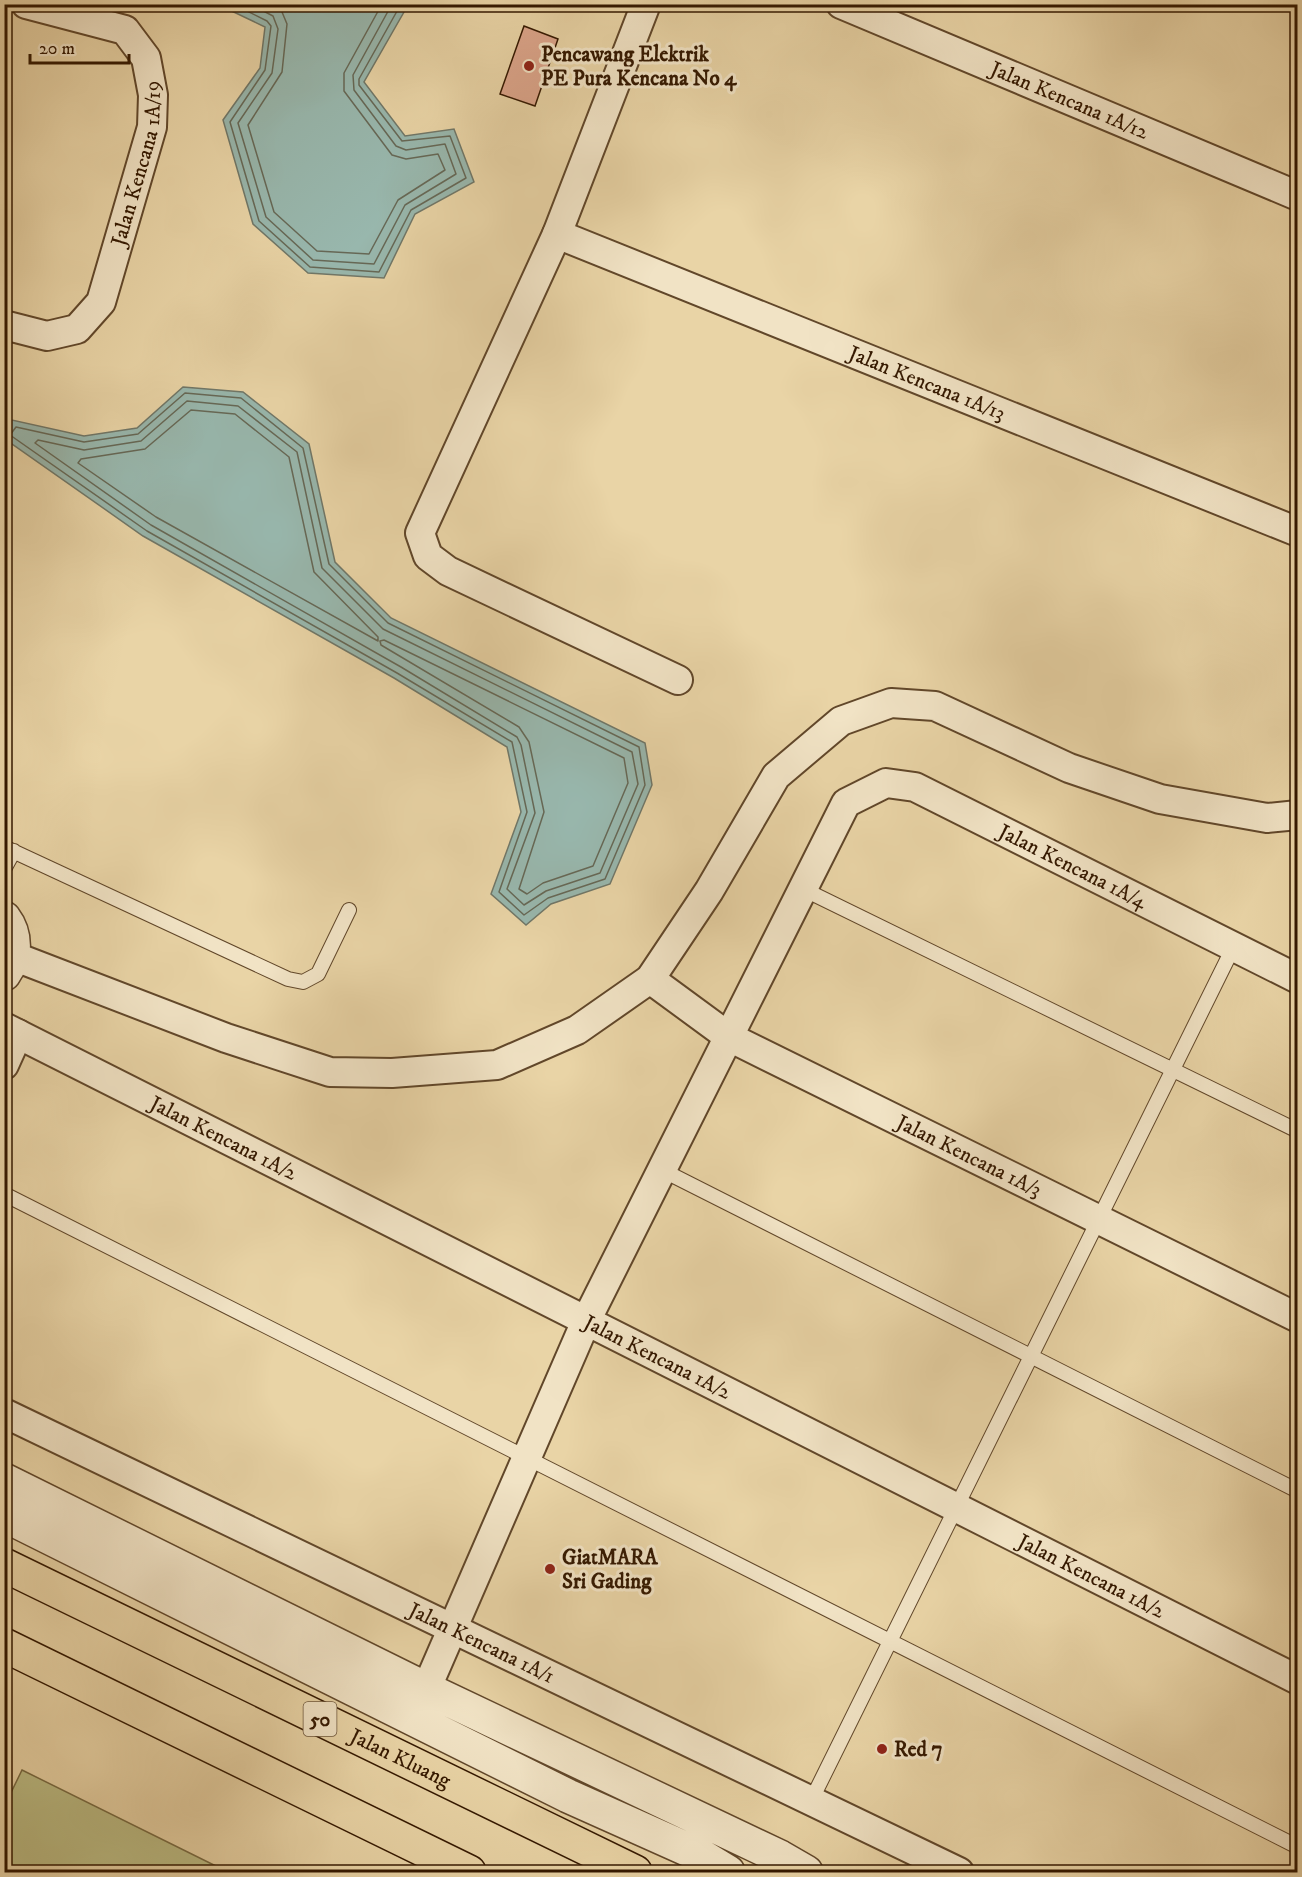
<svg xmlns="http://www.w3.org/2000/svg" width="1302" height="1877" viewBox="0 0 1302 1877" font-family="'IM FELL DW Pica',serif">
	<style>
		.green { fill: #bbbb83; stroke: #786a42; stroke-width: 1.5 }
		.water { fill: #98b7ad; stroke: #707768; stroke-width: 1.5 }
		.lines { fill: none; stroke-linecap: round; stroke-linejoin: round }
		.shore { stroke: #666856; stroke-width: 1.5 }
		.building { fill: #dca58b; stroke: #341800; stroke-width: 1.5 }
		.service-casing { stroke: #61472a; stroke-width: 16 }
		.minor-casing { stroke: #61472a; stroke-width: 32 }
		.tertiary-casing { stroke: #61472a; stroke-width: 36 }
		.trunk-casing { stroke: #341800; stroke-width: 36 }
		.service { stroke: #f1e3c5; stroke-width: 14 }
		.minor { stroke: #f1e3c5; stroke-width: 28 }
		.tertiary { stroke: #f1e3c5; stroke-width: 33 }
		.trunk { stroke: #e9d4a6; stroke-width: 33 }
		.poi-dot { fill: #8f2418; stroke: #f1e3c5; stroke-width: 2 }
		.labels { text-anchor: middle; stroke-width: 6; stroke-linejoin: round; paint-order: stroke }
		.shield { fill: #f1e3c5; stroke: #6d553b; stroke-width: 1.5 }
		.shield-label { font-size: 20px; font-weight: bold; fill: #341800 }
		.poi-label { font-size: 21px; font-weight: bold; fill: #341800; stroke: #f1e3c5; text-anchor: start }
		.street-label { font-size: 21px; fill: #341800; stroke: #f1e3c5 }
	</style>
	<rect width="100%" height="100%" fill="#e9d4a6"/>
	<filter id="stains"><feTurbulence type="fractalNoise" baseFrequency=".00333" numOctaves="4"/><feColorMatrix values="0 0 0 0 .2 0 0 0 0 .09 0 0 0 0 .02 0 0 0 .5 -.17"/></filter>
	<radialGradient id="worn" r=".72"><stop offset=".6" stop-color="#630" stop-opacity="0"/><stop offset="1" stop-color="#630" stop-opacity=".3"/></radialGradient>
	<path class="green" d="M22,1770L228,1872H5V1805Z"/>
	<path class="water" d="M219,5H408L364,82L405,136L454,129L474,182L415,214L384,278L308,273L253,224L223,120L260,68L265,27Z
		M183,387L243,392L309,444L335,562L391,618L645,743L652,785L610,884L551,904L526,925L491,894L521,812L507,747L394,678L143,536L5,439V432L12,420L84,436L137,428Z"/>
	<g class="lines">
		<path class="shore" d="M233,4L267,21L271,26L265,70L230,122L259,221L310,267L379,272L411,210L466,178L450,136L402,141L359,85V79L401,4
			M250,4L273,16L278,29L272,73L238,123L266,217L313,260L374,264L405,205L456,174L445,144L406,150L396,146L354,90L353,75L392,4
			M271,4L282,12L287,24L282,72L248,125L274,212L317,251L369,254L398,200L445,170L438,154L406,159L392,155L344,91V73L382,4
			M185,393L241,398L303,448L329,564L388,623L639,747L645,785L605,879L548,898L524,915L499,892L527,812L512,742L397,673L147,531L10,435L16,427L84,442L138,434Z
			M187,401L238,406L297,452L322,568L383,629L632,752L638,784L600,873L546,891L524,905L507,889L535,813L521,745L517,737L401,667L151,525L35,443L38,440L84,450L141,441Z
			M191,410L235,414L289,457L314,572L378,637V641L156,517L78,463L81,459L145,449Z
			M384,640L624,758L628,783L593,866L543,883L527,894L519,889L544,812L529,742L519,727L381,645L380,641Z"/>
	</g>
	<path class="building" d="M524,26L558,39L535,106L500,94Z"/>
	<g class="lines">
		<defs>
			<path id="service" d="M4,847L288,979L303,982L318,974L349,910
				M4,869L14,851
				M803,889L1298,1131
				M662,1170L1298,1491
				M4,1194L1298,1847
				M810,1803L1233,948"/>
			<g id="minor">
				<path d="M646,4L557,234L420,533L428,556L448,571L678,680"/>
				<path id="s1" d="M841,4L1298,196"/>
				<path id="s2" d="M557,234L1298,532"/>
				<path id="s3" d="M4,325L47,336L77,329L101,302L152,127L153,95L146,58L125,30L26,4"/>
				<path d="M13,956L226,1038L330,1072L392,1073L497,1065L577,1030L650,979L709,891L776,776L841,721L891,703L935,706L1069,768L1160,799L1267,818L1298,815"/>
				<path id="s4" d="M650,979L729,1037L1298,1318"/>
				<path id="s5" d="M4,1027L1298,1680"/>
				<path d="M4,1065L18,1034"/>
				<path id="s6" d="M4,1413L959,1872"/>
				<path id="s7" d="M418,1708L586,1321L846,803L886,783L915,787L1298,979"/>
			</g>
			<path id="tertiary" d="M4,918C17,935 16,957 4,974
				M4,1480L426,1689L780,1857L806,1872
				M4,1515L568,1796L700,1855L728,1872"/>
			<g id="trunk">
				<path id="s8" d="M4,1565L635,1872"/>
				<path d="M4,1645L469,1872"/>
			</g>
		</defs>
		<use href="#service" class="service-casing"/>
		<use href="#minor" class="minor-casing"/>
		<use href="#tertiary" class="tertiary-casing"/>
		<use href="#trunk" class="trunk-casing"/>
		<use href="#service" class="service"/>
		<use href="#minor" class="minor"/>
		<use href="#tertiary" class="tertiary"/>
		<use href="#trunk" class="trunk"/>
	</g>
	<g class="poi-dot">
		<circle cx="529" cy="66" r="6"/>
		<circle cx="550" cy="1569" r="6"/>
		<circle cx="882" cy="1749" r="6"/>
	</g>
	<g class="labels">
		<rect class="shield" x="303.5" y="1702" width="33" height="34" rx="4.5"/>
		<g class="shield-label">
			<text x="320" y="1726">50</text>
		</g>
		<g class="poi-label">
			<text x="541" y="61">Pencawang Elektrik<tspan x="541" dy="24">PE Pura Kencana No 4</tspan></text>
			<text x="562" y="1564">GiatMARA<tspan x="562" dy="24">Sri Gading</tspan></text>
			<text x="894" y="1756">Red 7</text>
		</g>
		<g class="street-label">
			<text dy="7" stroke="none"><textPath href="#s1" startOffset="248">Jalan Kencana 1A/12</textPath></text>
			<text dy="7" stroke="none"><textPath href="#s3" startOffset="255">Jalan Kencana 1A/19</textPath></text>
			<text dy="7" stroke="none"><textPath href="#s2" startOffset="399">Jalan Kencana 1A/13</textPath></text>
			<text dy="7" stroke="none"><textPath href="#s7" startOffset="1252">Jalan Kencana 1A/4</textPath></text>
			<text dy="7" stroke="none"><textPath href="#s5" startOffset="246">Jalan Kencana 1A/2</textPath></text>
			<text dy="7" stroke="none"><textPath href="#s4" startOffset="366">Jalan Kencana 1A/3</textPath></text>
			<text dy="7" stroke="none"><textPath href="#s5" startOffset="732">Jalan Kencana 1A/2</textPath></text>
			<text dy="7" stroke="none"><textPath href="#s5" startOffset="1218">Jalan Kencana 1A/2</textPath></text>
			<text dy="7" stroke="none"><textPath href="#s6" startOffset="530">Jalan Kencana 1A/1</textPath></text>
			<text dy="7" stroke="none"><textPath href="#s8" startOffset="441">Jalan Kluang</textPath></text>
		</g>
	</g>
	<rect width="1302" height="1877" fill="none" stroke="#e9d4a6" stroke-width="24"/>
	<rect x="6" y="6" width="1290" height="1865" fill="none" stroke="#341800" stroke-width="3"/>
	<rect x="12" y="12" width="1278" height="1853" fill="none" stroke="#341800" stroke-width="1.5"/>
	<path d="M30 54v9h99v-9" fill="none" stroke="#341800" stroke-width="3"/>
	<text x="39" y="54" font-size="18" fill="#341800" stroke="#f1e3c5" stroke-width="4.5" paint-order="stroke">20 m</text>
	<rect width="100%" height="100%" filter="url(#stains)"/>
	<rect width="100%" height="100%" fill="url(#worn)"/>
</svg>
